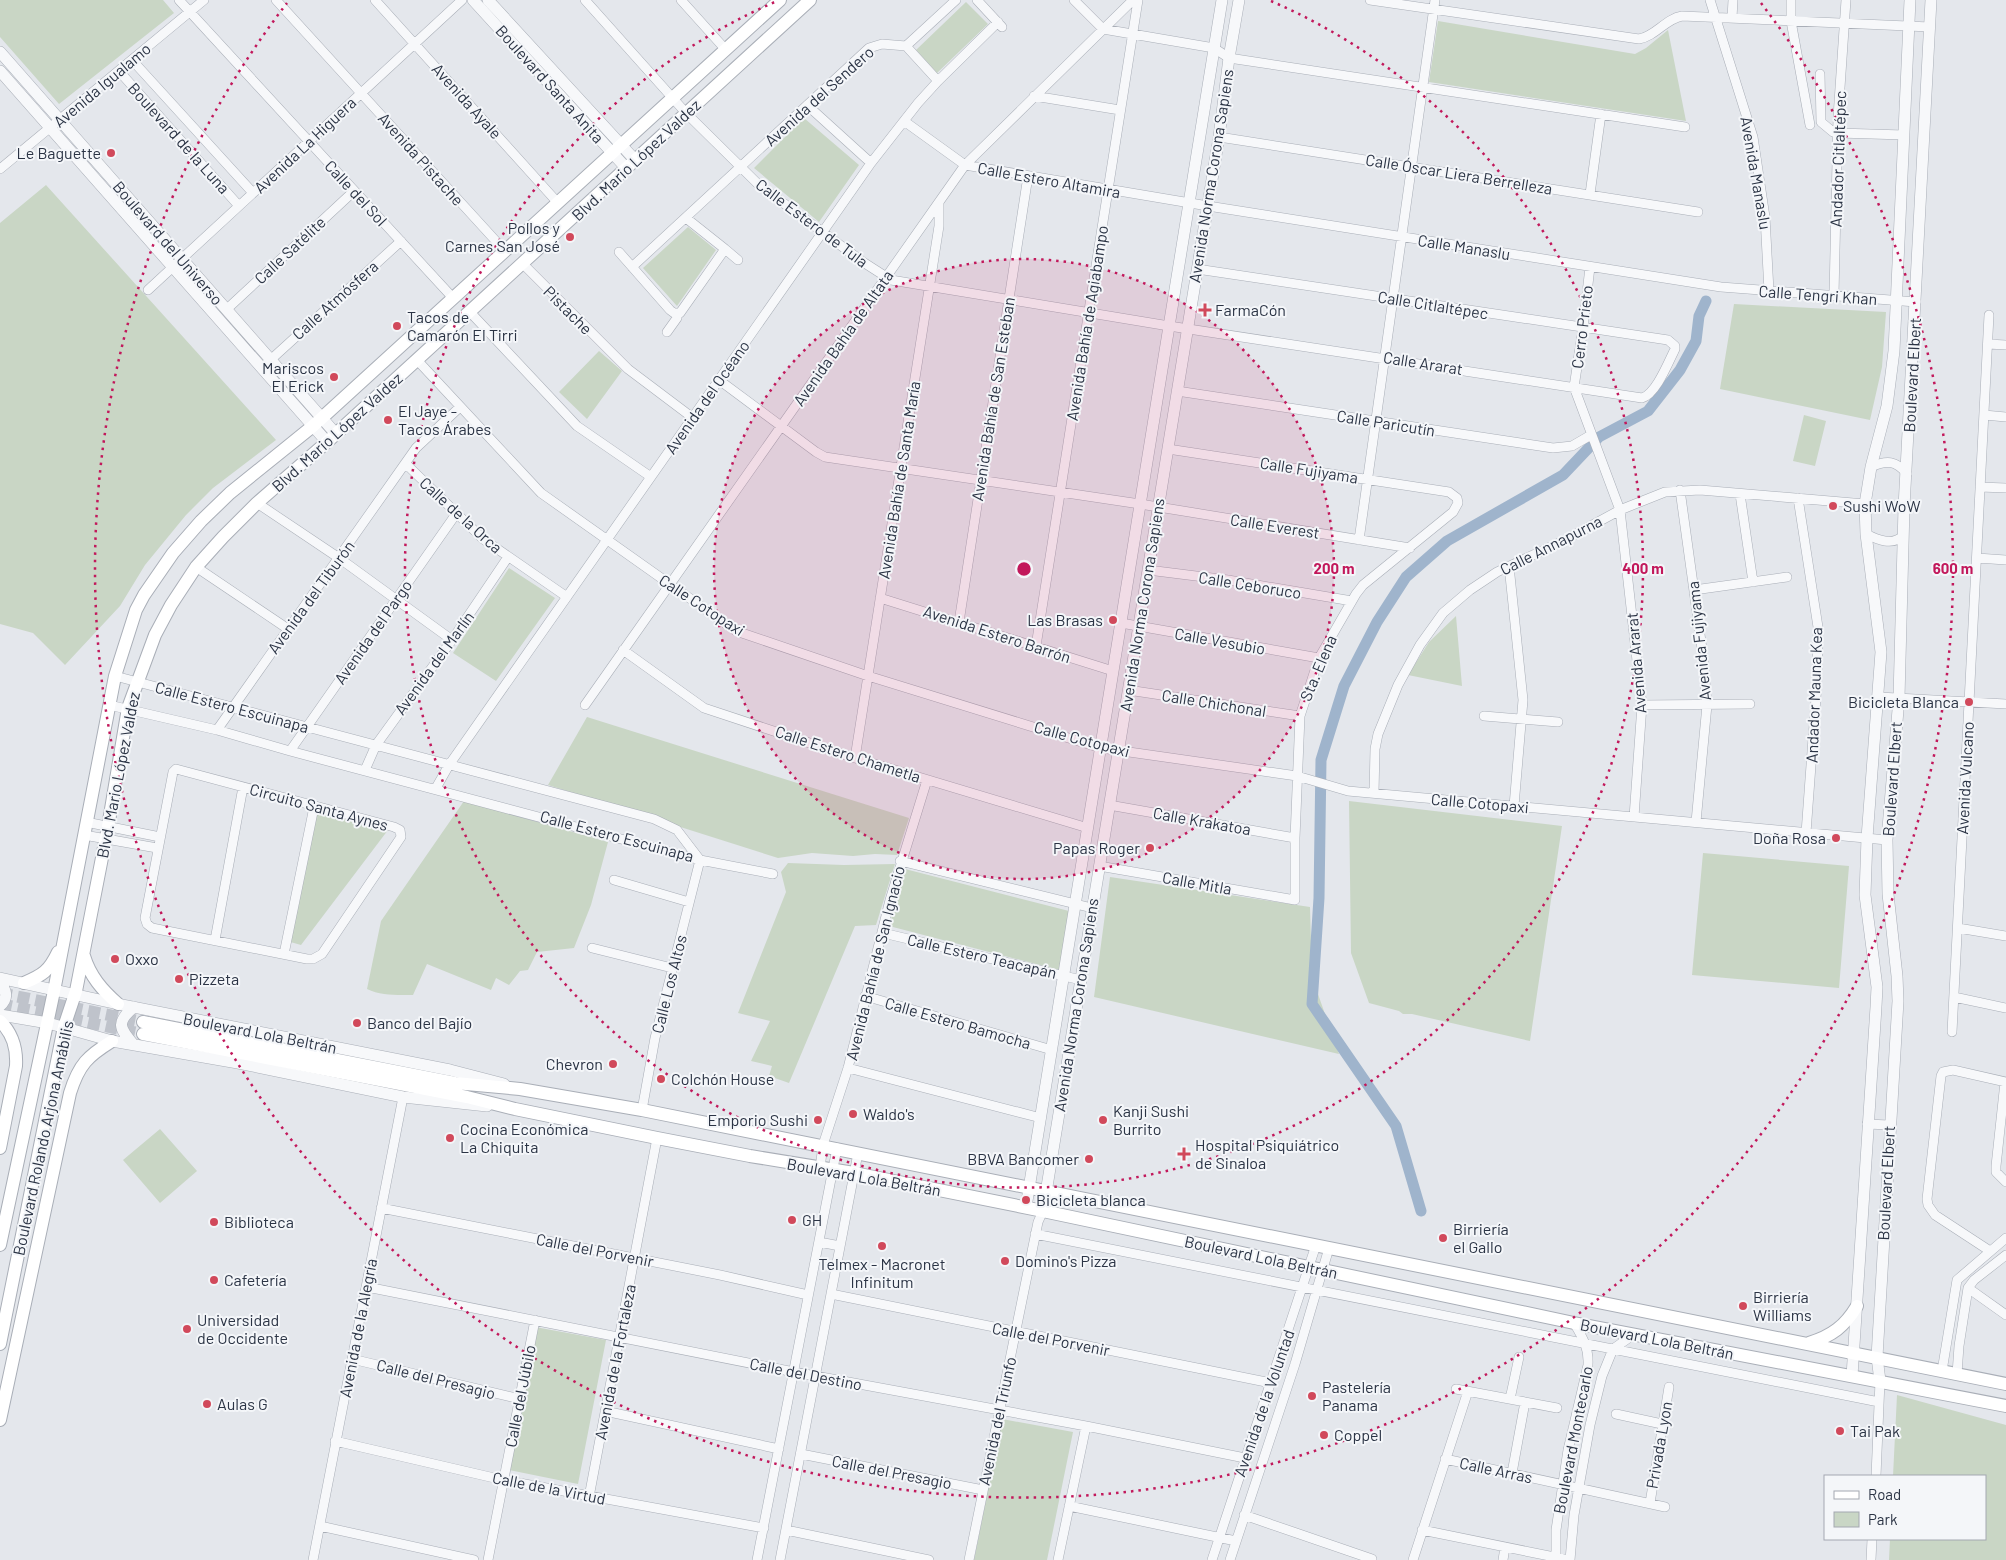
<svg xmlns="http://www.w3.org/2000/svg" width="2006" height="1560" viewBox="0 0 2006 1560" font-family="Barlow,sans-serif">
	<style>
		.green { fill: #c9d6c5 }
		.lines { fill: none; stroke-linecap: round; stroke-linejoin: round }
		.canal { stroke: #9fb4cc; stroke-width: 11 }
		.secondary-tunnel { stroke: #bfc3cb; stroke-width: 12; stroke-dasharray: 12 6; stroke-linecap: butt }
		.minor-casing { stroke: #a9aeb7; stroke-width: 10 }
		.tertiary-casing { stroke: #a9aeb7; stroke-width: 12 }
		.secondary-casing { stroke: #a9aeb7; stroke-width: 14 }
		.minor { stroke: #f7f8fa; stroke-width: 9 }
		.tertiary { stroke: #f7f8fa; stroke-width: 11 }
		.secondary { stroke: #fff; stroke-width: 12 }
		.ring { fill: none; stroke: #c2185b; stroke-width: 2.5; stroke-dasharray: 2.5 5 }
		.poi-dot { fill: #d1495b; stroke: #f4f6f9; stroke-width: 2 }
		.labels { text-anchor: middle; stroke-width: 4; stroke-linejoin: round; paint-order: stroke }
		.street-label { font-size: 16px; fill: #2b3445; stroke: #f4f6f9 }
		.poi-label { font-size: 16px; fill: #2b3445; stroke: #f4f6f9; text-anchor: start }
		.centre { fill: #c2185b; stroke: #f4f6f9; stroke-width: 2.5 }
		.ring-label { font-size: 15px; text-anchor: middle; font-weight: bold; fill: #c2185b; stroke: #f4f6f9; stroke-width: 4; stroke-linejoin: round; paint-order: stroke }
	</style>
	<rect width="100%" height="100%" fill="#e4e7ec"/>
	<path class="green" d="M0,0H163L174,13L59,104L0,37Z
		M966,2L988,24L937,73L916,50Z
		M1438,21L1635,54L1646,48L1668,30L1686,121L1429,82Z
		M804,118L859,165L819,222L754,168Z
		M46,185L276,440L213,488L186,515L145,565L120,606L65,665L33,633L0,624V223Z
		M688,227L716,250L677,306L643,268Z
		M1734,304L1886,312L1882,367L1870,420L1720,389Z
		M599,351L622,371L587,419L559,392Z
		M1804,415L1826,421L1815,466L1793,461Z
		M509,568L555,598L496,681L453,653Z
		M1456,616L1462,686L1408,675L1429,642Z
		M587,717L909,818L897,855L875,854L853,856L812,853L778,858L548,785Z
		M464,801L608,842L591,905L574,948L537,952L528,970L520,971L509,985L496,978L491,990L427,964L413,995C397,995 381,996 367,989L381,921Z
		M1349,801L1562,826L1530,1041L1412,1014H1403L1399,1011L1369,1003L1351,953Z
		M317,811L388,830L301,945L287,941Z
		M1703,853L1849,866L1839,988L1692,975Z
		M788,863L844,865L895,864L876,925L855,926L789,1083L769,1076L772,1066L751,1061L770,1021L738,1013L786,892L781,872Z
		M905,869L1069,911L1059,970L889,926Z
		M1110,877L1310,907L1312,977L1339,1054L1094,997Z
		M160,1129L197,1171L160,1203L123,1160Z
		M535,1327L606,1340L578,1484L509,1470Z
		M1897,1395L2006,1425V1560H1889L1890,1539H1985V1476H1893Z
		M1002,1419L1073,1432L1047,1560H974Z"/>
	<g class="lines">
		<path class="canal" d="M1421,1211L1396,1126L1312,1004L1319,898L1321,760L1344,686L1377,622L1406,577L1447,541L1563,475L1599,437L1648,411L1680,370L1696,341L1699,316L1706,301"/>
		<path class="secondary-tunnel" d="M0,993L143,1022
			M0,1004L143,1034"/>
		<defs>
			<path id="minor" d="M179,0L453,298
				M276,0L505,251
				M375,0L558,203
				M585,0L686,113L759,185L863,262L891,280L1169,326L1642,398C1656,394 1668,363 1675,349V346L1668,340L1197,269
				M681,0L726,50
				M977,0L1002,27
				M1074,0L1103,29L1214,48L1229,58L1685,127
				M1370,0L1639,39C1656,36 1665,19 1682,16L1930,27
				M1710,0L1753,137L1765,217L1769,291
				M1791,0V21L1810,125
				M1732,18L1733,0
				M906,46L956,0
				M906,46L938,81
				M132,60L253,193
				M119,71L239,206
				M1820,74L1821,122L1833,132L1838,133L1904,135
				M1034,96L1120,110
				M807,105L871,163
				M904,121L965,165L1208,206L1721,287L1916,302
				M1219,137L1698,212
				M0,169L204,0
				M1590,194L1601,114
				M725,249L738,260
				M619,252L670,310L674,313H680L725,249L686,218
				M523,264L628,369L693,418
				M632,267L869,48L882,44L906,46
				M1590,267L1583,328L1574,387L1620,510L1642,705L1634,817
				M148,290L462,0
				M1834,295L1838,117L1846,0
				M227,309L354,191
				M470,312L577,426L651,477
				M667,332L677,318V314
				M1988,344L2006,345
				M417,360L541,493L736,631L868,676L1101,748L1297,776L1348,791L1887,840
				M266,364L401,241
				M719,380L816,452L825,457L1140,504L1410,548
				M1177,391L1553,448L1572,446L1591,435
				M1984,415L2006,417
				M406,464L483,539L567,597
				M1871,467C1886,460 1896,460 1907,474
				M1980,487L2006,488
				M1680,490L1703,656L1707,705L1696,822
				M1740,494L1753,582
				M1798,498L1818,627L1817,684L1806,833
				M257,503L339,558L452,640
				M1866,534C1878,540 1892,546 1903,536
				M1359,540L1435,0
				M1977,558L2006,560
				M1509,566L1523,700L1514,806
				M196,567L288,629
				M1148,570L1228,580L1352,601
				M1694,590L1787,577
				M880,598L1113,671
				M959,622L1028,176
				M1121,623L1319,658
				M1036,646L1138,0
				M623,650L704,708L855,758L1088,828
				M115,676L654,819L677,830L700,860
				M1128,690L1300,716
				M1879,697L2006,704
				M109,705L217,730L290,751L700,860L773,874
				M585,705L965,165L1133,0
				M1642,705L1750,704
				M1484,716L1558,722
				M217,730L416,448L460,407
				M290,751L456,514
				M855,758L939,226V203
				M176,769L394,827L400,830L401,837L322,954L313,959H307L152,928L147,924L145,918L173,772Z
				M365,770L376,745L452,640L508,557
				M436,788L449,765L871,163L918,103L938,81L998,22
				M1374,793L1375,749L1378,734L1398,685L1420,645L1443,613L1470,590L1497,572L1563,541L1620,510L1665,492L1700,490L1865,504
				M1109,805L1295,838
				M86,822L160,837
				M84,835L157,848
				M900,861L1092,908
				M1099,866L1295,900V838L1300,716L1319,658L1356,594L1363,585L1453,512L1458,503L1457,498L1449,492L1168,449
				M614,880L689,902
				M1958,928L2006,936
				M883,933L1081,980
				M215,940L243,787
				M592,948L672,968
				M284,954L314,807
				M865,996L1052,1050
				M1954,997L2006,1008
				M1952,1032L1989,315
				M848,1068L1041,1118
				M2005,1082L1996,1166V1172L2006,1182
				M642,1110L655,1038L700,860
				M1867,1124L1889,1125
				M820,1168L823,1145L848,1068L890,900L927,780
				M381,1208L720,1275L808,1295
				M1035,1234L1879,1402
				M819,1242L840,1246
				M1990,1251L1935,1215L1928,1205L1927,1199L1941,1076L1943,1072L1953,1070L2006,1082
				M367,1287L794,1372L1086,1426L1245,1458
				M1968,1288L2006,1315
				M831,1294L1271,1383
				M352,1359L520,1399
				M1942,1371L1957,1280L2006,1238
				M1957,1374L1959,1346L1968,1288L1974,1280L2006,1255
				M1456,1389L1557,1408
				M1510,1399L1519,1357
				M605,1411L779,1449
				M1616,1414L1662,1424
				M335,1441L503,1480L764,1528
				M801,1454L983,1490
				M1445,1459L1665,1507
				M1512,1473L1525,1402
				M1876,1476L1880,1381
				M589,1497L657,1138
				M1650,1503L1669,1387
				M1069,1506L1236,1541
				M1244,1515L1372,1559
				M320,1526L474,1560
				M786,1530L929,1560
				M1422,1530L1569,1560
				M313,1560L403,1097
				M488,1560L535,1320
				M757,1560L837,1148
				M780,1560L858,1153
				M969,1560L1038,1222L1043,1211
				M1058,1560L1086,1426
				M1212,1560L1316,1245
				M1230,1560L1295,1364L1329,1248
				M1413,1560L1468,1391
				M1503,1560L1505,1547
				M1556,1560V1530L1568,1450L1588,1365C1589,1348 1583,1338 1574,1323
				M1570,1560L1574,1515L1590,1425L1602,1376L1613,1349L1633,1335
				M1871,1560L1872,1539"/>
			<path id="tertiary" d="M473,0L627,169
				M488,0L636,161
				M0,52L336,434
				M0,71L327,442
				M0,978L118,1004L450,1070L504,1084
				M0,981C6,990 9,998 0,1006
				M0,1015L48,1023L112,1041L238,1063L403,1097L487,1106
				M133,1044C119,1028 116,1022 134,1007
				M1026,1207L1222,0
				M1043,1211L1219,137L1229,58L1239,0
				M1852,1376L1876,1007L1877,987L1865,895L1867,838L1881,652L1866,534L1865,504L1871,467L1887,406L1894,351L1910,0
				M1880,1381L1877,1357L1898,1001L1897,976L1888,894L1887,840L1899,698L1904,507L1931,0"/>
			<path id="secondary" d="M84,956C90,976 102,990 118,1004
				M24,983C43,975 49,971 58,952
				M0,1021C13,1034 17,1048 16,1066L0,1148
				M143,1022L455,1083L520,1089L642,1110L2006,1384
				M143,1034L467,1097L515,1109L657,1138L750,1156L854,1173L1043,1211L1574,1323L2006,1406
				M0,1245L54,991L115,676L136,610L144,595L173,553L201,521L230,493L313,426L780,0
				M1809,1343C1832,1336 1845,1326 1857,1306
				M0,1344L64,1027L76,991L108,827L128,708L155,635L171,605L196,567L223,537L257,503L327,442L810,0
				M0,1420L70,1093C79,1064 88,1056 112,1041"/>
		</defs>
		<use href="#minor" class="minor-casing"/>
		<use href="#tertiary" class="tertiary-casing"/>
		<use href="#secondary" class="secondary-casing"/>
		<use href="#minor" class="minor"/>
		<use href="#tertiary" class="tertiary"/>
		<use href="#secondary" class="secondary"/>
	</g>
	<circle cx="1024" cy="569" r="310" fill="#c2185b" fill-opacity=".12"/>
	<g class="ring">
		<circle cx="1024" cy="569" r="310"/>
		<path d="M1271 1A619 619 0 1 1 777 1"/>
		<path d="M1761 3A929 929 0 1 1 287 3"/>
	</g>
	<g class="poi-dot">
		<circle cx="111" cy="153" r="5"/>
		<circle cx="570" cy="237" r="5"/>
		<path d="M1202.5 302.5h5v5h5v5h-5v5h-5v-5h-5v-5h5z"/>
		<circle cx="397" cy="326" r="5"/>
		<circle cx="334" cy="377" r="5"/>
		<circle cx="388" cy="420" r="5"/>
		<circle cx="1833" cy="506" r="5"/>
		<circle cx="1113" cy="620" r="5"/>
		<circle cx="1969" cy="702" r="5"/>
		<circle cx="1836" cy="838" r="5"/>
		<circle cx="1150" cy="848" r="5"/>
		<circle cx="115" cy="959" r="5"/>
		<circle cx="179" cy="979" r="5"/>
		<circle cx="357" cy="1023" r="5"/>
		<circle cx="613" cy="1064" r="5"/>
		<circle cx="661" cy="1079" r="5"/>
		<circle cx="853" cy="1114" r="5"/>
		<circle cx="818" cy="1120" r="5"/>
		<circle cx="1103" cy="1120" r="5"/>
		<circle cx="450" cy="1138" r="5"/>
		<path d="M1181.5 1146.5h5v5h5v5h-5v5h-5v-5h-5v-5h5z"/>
		<circle cx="1089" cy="1159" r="5"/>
		<circle cx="1026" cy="1200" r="5"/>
		<circle cx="792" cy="1220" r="5"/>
		<circle cx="214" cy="1222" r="5"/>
		<circle cx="1443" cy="1238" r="5"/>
		<circle cx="882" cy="1246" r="5"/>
		<circle cx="1005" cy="1261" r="5"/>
		<circle cx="214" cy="1280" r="5"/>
		<circle cx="1743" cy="1306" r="5"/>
		<circle cx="187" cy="1329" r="5"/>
		<circle cx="1312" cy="1396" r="5"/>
		<circle cx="207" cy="1404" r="5"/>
		<circle cx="1840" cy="1431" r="5"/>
		<circle cx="1324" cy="1435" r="5"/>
	</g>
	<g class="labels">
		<g class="street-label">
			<text transform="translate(550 84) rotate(48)" y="6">Boulevard Santa Anita</text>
			<text transform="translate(102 85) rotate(-40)" y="6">Avenida Igualamo</text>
			<text transform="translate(819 96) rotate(-42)" y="6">Avenida del Sendero</text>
			<text transform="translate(467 101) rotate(48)" y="6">Avenida Ayale</text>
			<text transform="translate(179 138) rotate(48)" y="6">Boulevard de la Luna</text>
			<text transform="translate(305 145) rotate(-43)" y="6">Avenida La Higuera</text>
			<text transform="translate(421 159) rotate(48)" y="6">Avenida Pistache</text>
			<text transform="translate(1838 159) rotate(-88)" y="6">Andador Citlaltépec</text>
			<text transform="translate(636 160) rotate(-43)" y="6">Blvd. Mario López Valdez</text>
			<text transform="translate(1756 173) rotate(80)" y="6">Avenida Manaslu</text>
			<text transform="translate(1459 174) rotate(9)" y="6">Calle Óscar Liera Berrelleza</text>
			<text transform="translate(1211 176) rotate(-81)" y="6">Avenida Norma Corona Sapiens</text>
			<text transform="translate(1049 180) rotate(10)" y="6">Calle Estero Altamira</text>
			<text transform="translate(356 193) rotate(47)" y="6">Calle del Sol</text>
			<text transform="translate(812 223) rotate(37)" y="6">Calle Estero de Tula</text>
			<text transform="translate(168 243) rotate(49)" y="6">Boulevard del Universo</text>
			<text transform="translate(1464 247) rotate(9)" y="6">Calle Manaslu</text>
			<text transform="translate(290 250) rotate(-43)" y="6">Calle Satélite</text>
			<text transform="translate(1818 295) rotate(4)" y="6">Calle Tengri Khan</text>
			<text transform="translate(335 300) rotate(-42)" y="6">Calle Atmósfera</text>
			<text transform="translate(1433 305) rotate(9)" y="6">Calle Citlaltépec</text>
			<text transform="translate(568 310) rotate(45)" y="6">Pistache</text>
			<text transform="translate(1087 323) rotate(-81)" y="6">Avenida Bahía de Agiabampo</text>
			<text transform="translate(1582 327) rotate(-83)" y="6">Cerro Prieto</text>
			<text transform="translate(843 338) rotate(-55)" y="6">Avenida Bahía de Altata</text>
			<text transform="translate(1423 363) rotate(9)" y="6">Calle Ararat</text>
			<text transform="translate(1912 375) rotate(-87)" y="6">Boulevard Elbert</text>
			<text transform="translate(707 397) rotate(-55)" y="6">Avenida del Océano</text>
			<text transform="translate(993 399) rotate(-81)" y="6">Avenida Bahía de San Esteban</text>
			<text transform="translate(1386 423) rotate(9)" y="6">Calle Paricutín</text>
			<text transform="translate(337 432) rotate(-42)" y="6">Blvd. Mario López Valdez</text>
			<text transform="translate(1309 470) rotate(9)" y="6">Calle Fujiyama</text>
			<text transform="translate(899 480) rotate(-81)" y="6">Avenida Bahía de Santa María</text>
			<text transform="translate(461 515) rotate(42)" y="6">Calle de la Orca</text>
			<text transform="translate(1275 526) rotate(9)" y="6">Calle Everest</text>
			<text transform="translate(1551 545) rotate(-27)" y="6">Calle Annapurna</text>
			<text transform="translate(1250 585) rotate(9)" y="6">Calle Ceboruco</text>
			<text transform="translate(311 597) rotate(-54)" y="6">Avenida del Tiburón</text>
			<text transform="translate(702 605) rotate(33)" y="6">Calle Cotopaxi</text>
			<text transform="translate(1142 605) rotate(-81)" y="6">Avenida Norma Corona Sapiens</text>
			<text transform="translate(373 632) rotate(-55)" y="6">Avenida del Pargo</text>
			<text transform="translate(997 634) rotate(18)" y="6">Avenida Estero Barrón</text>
			<text transform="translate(1220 641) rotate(10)" y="6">Calle Vesubio</text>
			<text transform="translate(1699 641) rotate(-96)" y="6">Avenida Fujiyama</text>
			<text transform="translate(434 663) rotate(-54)" y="6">Avenida del Marlín</text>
			<text transform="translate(1636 663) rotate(-95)" y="6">Avenida Ararat</text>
			<text transform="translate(1318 668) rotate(-67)" y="6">Sta. Elena</text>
			<text transform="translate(1814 695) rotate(-88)" y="6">Andador Mauna Kea</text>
			<text transform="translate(1214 703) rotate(9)" y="6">Calle Chichonal</text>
			<text transform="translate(232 707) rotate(15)" y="6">Calle Estero Escuinapa</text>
			<text transform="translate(1082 739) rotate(15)" y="6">Calle Cotopaxi</text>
			<text transform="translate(848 754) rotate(18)" y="6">Calle Estero Chametla</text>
			<text transform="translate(118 775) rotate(-79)" y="6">Blvd. Mario López Valdez</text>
			<text transform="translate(1965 778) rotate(-87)" y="6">Avenida Vulcano</text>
			<text transform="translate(1892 779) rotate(-86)" y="6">Boulevard Elbert</text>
			<text transform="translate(1480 803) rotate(5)" y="6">Calle Cotopaxi</text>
			<text transform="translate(319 807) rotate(15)" y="6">Circuito Santa Aynes</text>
			<text transform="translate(1202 821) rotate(10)" y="6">Calle Krakatoa</text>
			<text transform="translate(617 836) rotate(15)" y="6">Calle Estero Escuinapa</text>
			<text transform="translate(1197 883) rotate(10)" y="6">Calle Mitla</text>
			<text transform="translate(982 956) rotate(13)" y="6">Calle Estero Teacapán</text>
			<text transform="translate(875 963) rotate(-76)" y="6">Avenida Bahía de San Ignacio</text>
			<text transform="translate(669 984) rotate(-76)" y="6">Calle Los Altos</text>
			<text transform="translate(1076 1005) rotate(-81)" y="6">Avenida Norma Corona Sapiens</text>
			<text transform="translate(958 1023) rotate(16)" y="6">Calle Estero Bamocha</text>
			<text transform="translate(260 1033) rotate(11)" y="6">Boulevard Lola Beltrán</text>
			<text transform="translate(43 1138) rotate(-78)" y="6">Boulevard Rolando Arjona Amábilis</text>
			<text transform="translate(864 1177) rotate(10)" y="6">Boulevard Lola Beltrán</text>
			<text transform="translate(1886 1183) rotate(-87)" y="6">Boulevard Elbert</text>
			<text transform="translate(595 1250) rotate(11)" y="6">Calle del Porvenir</text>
			<text transform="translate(1261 1257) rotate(12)" y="6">Boulevard Lola Beltrán</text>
			<text transform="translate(358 1328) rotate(-79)" y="6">Avenida de la Alegría</text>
			<text transform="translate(1051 1339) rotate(11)" y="6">Calle del Porvenir</text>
			<text transform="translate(1657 1339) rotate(11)" y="6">Boulevard Lola Beltrán</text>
			<text transform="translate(615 1362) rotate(-79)" y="6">Avenida de la Fortaleza</text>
			<text transform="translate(806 1374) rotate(11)" y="6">Calle del Destino</text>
			<text transform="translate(436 1379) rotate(14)" y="6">Calle del Presagio</text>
			<text transform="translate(520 1396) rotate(-79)" y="6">Calle del Júbilo</text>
			<text transform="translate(1264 1403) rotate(-71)" y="6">Avenida de la Voluntad</text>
			<text transform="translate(997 1421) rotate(-78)" y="6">Avenida del Triunfo</text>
			<text transform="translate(1573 1440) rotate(-79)" y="6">Boulevard Montecarlo</text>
			<text transform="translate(1659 1445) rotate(-80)" y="6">Privada Lyon</text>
			<text transform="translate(1496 1470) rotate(12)" y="6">Calle Arras</text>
			<text transform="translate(892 1472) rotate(11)" y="6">Calle del Presagio</text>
			<text transform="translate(549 1488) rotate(11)" y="6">Calle de la Virtud</text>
		</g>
		<g class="poi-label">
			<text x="101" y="159" text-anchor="end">Le Baguette</text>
			<text x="560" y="234" text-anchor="end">Pollos y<tspan x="560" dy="18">Carnes San José</tspan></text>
			<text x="1215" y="316">FarmaCón</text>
			<text x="407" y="323">Tacos de<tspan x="407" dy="18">Camarón El Tirri</tspan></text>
			<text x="324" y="374" text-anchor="end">Mariscos<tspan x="324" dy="18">El Erick</tspan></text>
			<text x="398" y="417">El Jaye -<tspan x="398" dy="18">Tacos Árabes</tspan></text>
			<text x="1843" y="512">Sushi WoW</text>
			<text x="1103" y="626" text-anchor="end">Las Brasas</text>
			<text x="1959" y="708" text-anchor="end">Bicicleta Blanca</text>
			<text x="1826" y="844" text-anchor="end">Doña Rosa</text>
			<text x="1140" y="854" text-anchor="end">Papas Roger</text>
			<text x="125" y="965">Oxxo</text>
			<text x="189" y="985">Pizzeta</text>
			<text x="367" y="1029">Banco del Bajío</text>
			<text x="603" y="1070" text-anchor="end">Chevron</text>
			<text x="671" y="1085">Colchón House</text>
			<text x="1113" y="1117">Kanji Sushi<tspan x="1113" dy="18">Burrito</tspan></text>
			<text x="863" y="1120">Waldo's</text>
			<text x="808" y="1126" text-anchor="end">Emporio Sushi</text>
			<text x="460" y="1135">Cocina Económica<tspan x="460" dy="18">La Chiquita</tspan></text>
			<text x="1195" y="1151">Hospital Psiquiátrico<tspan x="1195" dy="18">de Sinaloa</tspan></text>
			<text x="1079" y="1165" text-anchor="end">BBVA Bancomer</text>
			<text x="1036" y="1206">Bicicleta blanca</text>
			<text x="802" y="1226">GH</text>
			<text x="224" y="1228">Biblioteca</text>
			<text x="1453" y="1235">Birriería<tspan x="1453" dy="18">el Gallo</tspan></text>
			<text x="1015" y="1267">Domino's Pizza</text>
			<text x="882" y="1270" text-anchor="middle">Telmex - Macronet<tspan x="882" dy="18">Infinitum</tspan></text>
			<text x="224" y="1286">Cafetería</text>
			<text x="1753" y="1303">Birriería<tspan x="1753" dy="18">Williams</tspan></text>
			<text x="197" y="1326">Universidad<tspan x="197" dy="18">de Occidente</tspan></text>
			<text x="1322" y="1393">Pastelería<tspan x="1322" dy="18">Panama</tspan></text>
			<text x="217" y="1410">Aulas G</text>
			<text x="1850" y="1437">Tai Pak</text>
			<text x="1334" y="1441">Coppel</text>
		</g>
	</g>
	<circle cx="1024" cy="569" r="8" class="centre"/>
	<g class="ring-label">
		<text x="1334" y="574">200 m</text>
		<text x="1643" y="574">400 m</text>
		<text x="1953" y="574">600 m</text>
	</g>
	<rect x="1824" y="1475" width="162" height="65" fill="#f4f6f9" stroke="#a4a8b1"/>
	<rect x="1834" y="1491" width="25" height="8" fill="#ffffff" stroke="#a4a8b1"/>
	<text x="1868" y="1500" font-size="15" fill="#2b3445">Road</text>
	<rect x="1834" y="1512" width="25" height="15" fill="#c9d6c5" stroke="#a4a8b1"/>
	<text x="1868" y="1525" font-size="15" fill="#2b3445">Park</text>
</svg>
